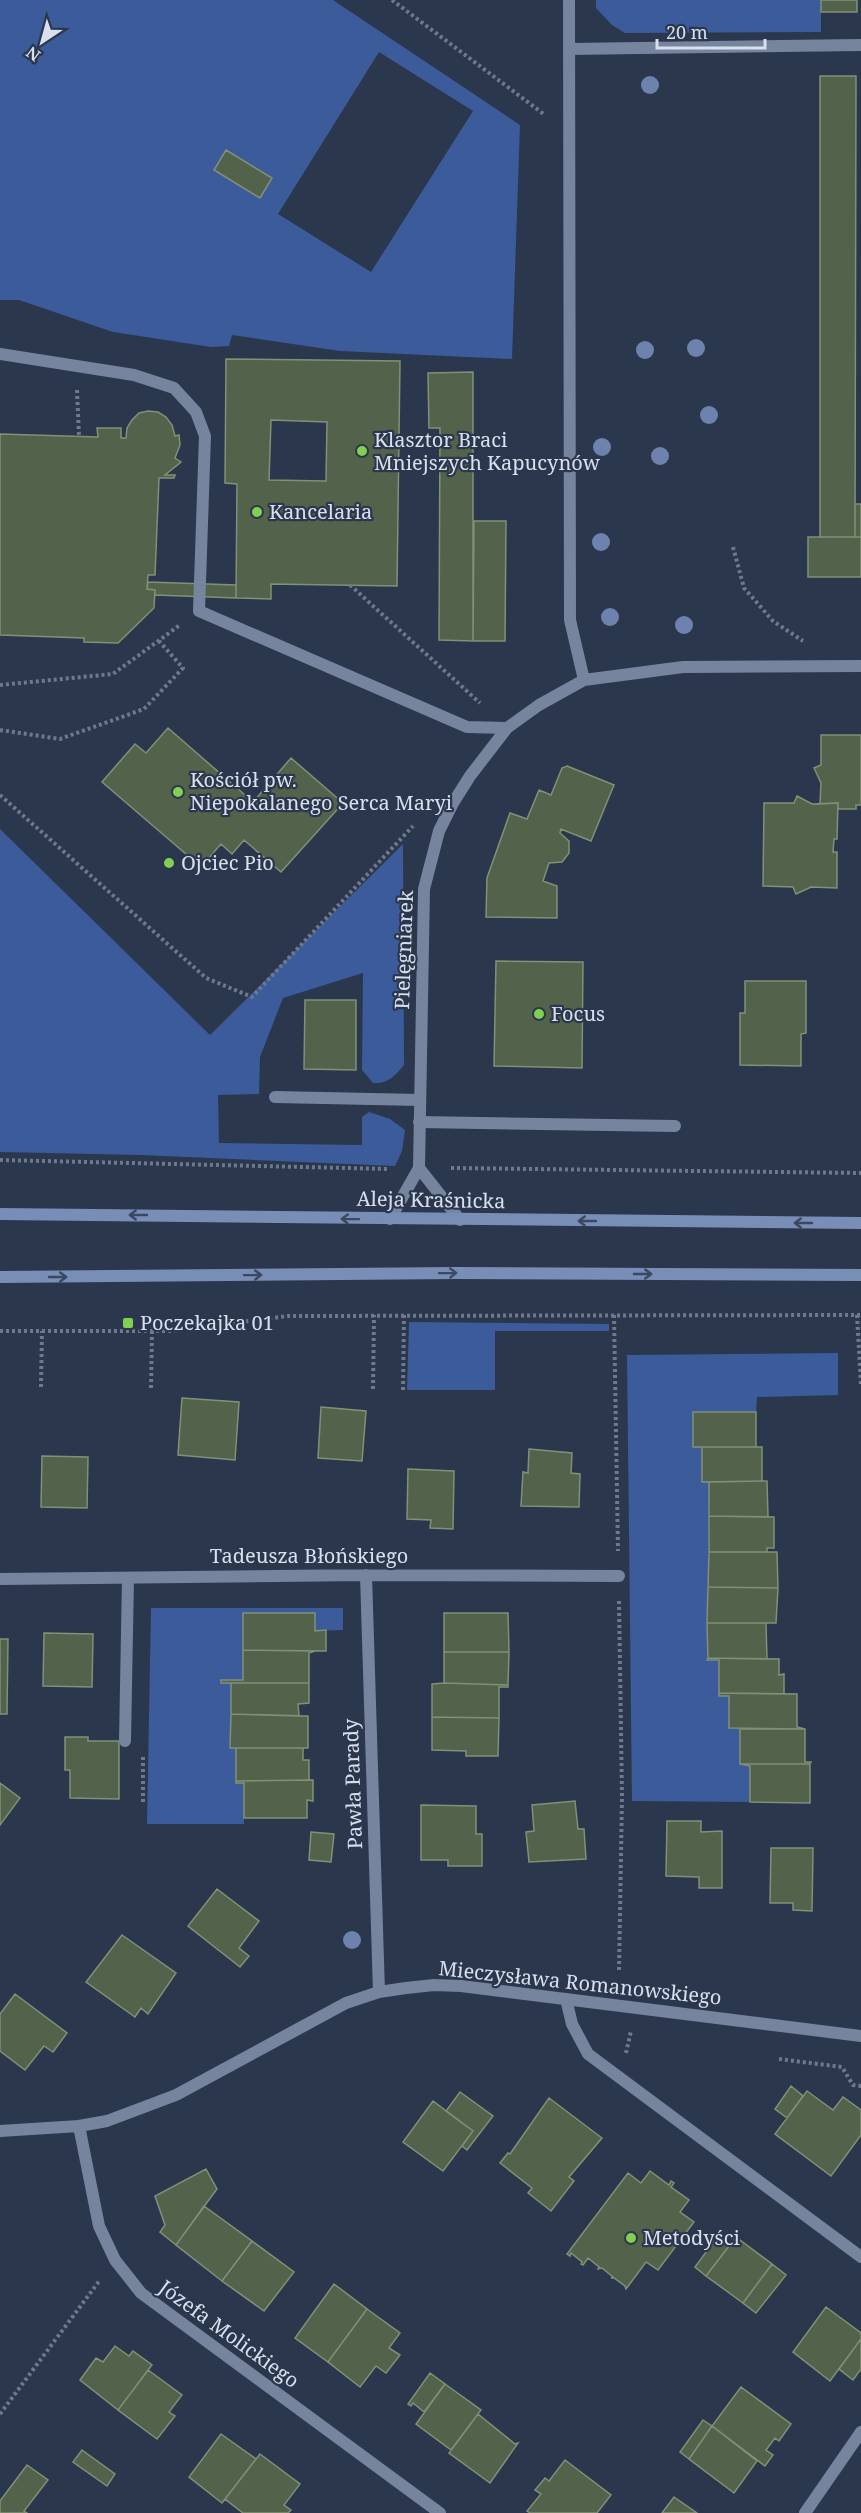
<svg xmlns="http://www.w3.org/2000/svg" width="861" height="2513" viewBox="0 0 861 2513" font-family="'Noto Serif',serif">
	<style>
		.green { fill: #3c5b9a; fill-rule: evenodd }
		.building { fill: #53624a; stroke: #819178; stroke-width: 1.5; fill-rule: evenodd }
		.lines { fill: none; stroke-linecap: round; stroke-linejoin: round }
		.path { stroke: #6e798b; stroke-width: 4; stroke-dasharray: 3 3; stroke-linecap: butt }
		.lane { stroke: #76849e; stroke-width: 12 }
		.street { stroke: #76849e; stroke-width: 12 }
		.secondary { stroke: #798eb7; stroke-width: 12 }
		.tree { fill: #6d83ad }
		.oneway { stroke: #3b4862 }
		.poi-dot { fill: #82d04f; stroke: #2b374d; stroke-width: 2 }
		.labels { text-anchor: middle; stroke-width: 4.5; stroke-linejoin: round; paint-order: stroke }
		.poi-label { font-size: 20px; fill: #d8e0ee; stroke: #2b374d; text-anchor: start }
		.street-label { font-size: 20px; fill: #d8e0ee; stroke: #2b374d }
	</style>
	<rect width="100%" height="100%" fill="#2b374d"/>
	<path class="green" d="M0,0H333L520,125L512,359L340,351L232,335L229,346L211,347L113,332L19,300H0ZM379,52L473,111L371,272L278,214Z
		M596,0H821V32L625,33L612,25L596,8Z
		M0,829L210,1035L403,844L404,1065C395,1076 388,1084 373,1083L362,1070L363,973L283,998L260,1057L259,1094L218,1095L219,1143L362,1145V1117L369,1112L390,1119L405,1130L402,1151L395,1166L141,1155L0,1152Z
		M409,1322L609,1324V1331H495V1390H407Z
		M838,1353V1395L757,1397L756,1412H693V1446L702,1447V1481L709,1482L707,1660L719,1661V1696H729V1728L740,1729V1765L750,1766V1802L632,1801L627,1355Z
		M151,1608H343V1630L315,1631V1613L243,1614V1680L221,1681V1683H231L230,1747L236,1748V1783H244V1824H147Z"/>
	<path class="building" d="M821,0H857V12H821Z
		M820,76H856L855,537H820Z
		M226,150L272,178L260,198L214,170Z
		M226,359L400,361L397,586L271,584V599L236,598L237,484L225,483ZM271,420L327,422L326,481L269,480Z
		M473,372V641L439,640L440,428H429L428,373Z
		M148,411L158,412L166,417L172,425L175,436L179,435L180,445L175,458L181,462L165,475H175L174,478H159L155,575H148L147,589L155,590L154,608L118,643L84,642V638L0,635V434L98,437L97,428H121V438H126L127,428L132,420L139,413Z
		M855,504H861V537H855Z
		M474,521H506L505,641H473Z
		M808,537H861V577H808Z
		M148,582L236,585V598L155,595V590L147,589Z
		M168,728L253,802L291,758L343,803L281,872L244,840L232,854L221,844L201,867L102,782L135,744L146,753Z
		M821,735H861V805H856V809H838V803L820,804L821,783L814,768L821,765Z
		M567,766L614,785L591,841L561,829L560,833L569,841V853L562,862L549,863L543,881L557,886V918L486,917L487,878L510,813L527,819L539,790L551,795L562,768Z
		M797,796L812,804L838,803L837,839H834L833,852H837V888L811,887L796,894L793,887L763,886L764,803H794Z
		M496,961L583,962L582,1068L494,1066Z
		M745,981H806V1033L801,1034V1066L740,1065V1013H745Z
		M305,1000H356V1070L304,1069Z
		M182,1398L239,1402L235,1460L178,1455Z
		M321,1407L366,1411L362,1461L318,1458Z
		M693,1412H756V1447H693Z
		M702,1447H762V1481L702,1482Z
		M529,1449L572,1453L571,1473L580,1474L579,1507L521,1506L523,1472L528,1473Z
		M42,1456L88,1457L87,1508L41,1507Z
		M408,1469L454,1471L453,1529L430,1528L431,1520L407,1519Z
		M767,1481L768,1517L709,1516V1482Z
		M709,1516L774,1517V1548H767V1552H709Z
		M709,1552H777L778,1588L708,1587Z
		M708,1587L778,1588L776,1623H707Z
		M243,1613H315V1631L326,1630V1651L243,1650Z
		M444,1613H508L509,1652H444Z
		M707,1623H766L767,1659L708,1658Z
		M44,1633L93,1634L92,1687L43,1686Z
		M0,1639H8L7,1714H0Z
		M243,1650L315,1651L309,1653V1683H221V1680H243Z
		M444,1652H509L508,1685L444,1683Z
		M708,1658L779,1659V1675L784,1674V1694L719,1693V1660H707Z
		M231,1683H309V1703L298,1704L299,1716L231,1714Z
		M432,1684L444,1683L508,1685V1687H499V1718L432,1717Z
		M719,1693L797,1694V1727L805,1729L729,1728V1696H719Z
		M231,1714L308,1716V1748H230Z
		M432,1717L499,1718L498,1756H466V1751L432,1750Z
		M740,1729H805V1762H811L810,1764H740Z
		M65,1737H88V1741H119V1799L70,1798V1770H65Z
		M236,1748H303V1760H309V1780L236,1781Z
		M740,1764H810V1803L750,1802V1766Z
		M313,1780V1801L307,1800V1818H244V1783H236V1781Z
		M0,1783L20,1798L0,1825Z
		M575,1801L578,1829H584L586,1859L529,1862L526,1832L534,1831L532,1805Z
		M421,1805L476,1806V1834H482V1866H448V1860H421Z
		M667,1821H701V1832L722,1831V1888H699V1877L666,1876Z
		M311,1832L334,1834L331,1862L309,1860Z
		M771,1848H813L812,1911L793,1910V1903H770Z
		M217,1889L259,1921L239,1948L249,1956L240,1967L188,1926Z
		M122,1935L176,1973L148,2014L141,2008L135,2017L86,1982Z
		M15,1994L67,2033L53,2052L44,2046L25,2070L0,2051V2014Z
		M791,2086L803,2096L787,2118L775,2109Z
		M807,2091L833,2110L843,2097L861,2110V2135L831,2176L775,2134Z
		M460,2092L493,2116L467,2150L462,2146L473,2131L446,2111Z
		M549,2098L602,2138L569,2177L574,2181L551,2211L528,2193L532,2188L500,2163L508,2153L510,2154Z
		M433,2101L473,2131L443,2171L403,2142Z
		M206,2169L217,2189L176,2245L160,2232L165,2225L155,2196Z
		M650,2171L669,2185L671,2181L674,2183L671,2187L689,2200L680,2212L694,2222L658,2270L646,2262L626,2289L625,2286L614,2278H611L613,2277L602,2268L598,2269L599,2267L588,2258L583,2265L581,2264L582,2262L571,2253L570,2256L567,2254L628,2173L641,2183Z
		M204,2206L252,2241L222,2281L176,2245Z
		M717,2237L729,2246L706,2276L695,2267Z
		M736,2237L772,2264L743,2303L706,2276Z
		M252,2241L294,2272L264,2311L222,2281Z
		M772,2264L786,2275L756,2313L743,2303Z
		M334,2284L367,2309L328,2362L295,2338Z
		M826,2307L861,2333V2339L830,2381L793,2352Z
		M367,2309L400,2333L389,2348L400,2355L386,2373L376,2366L360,2387L328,2362Z
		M861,2339V2369L853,2380L839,2369Z
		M115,2346L129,2356L133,2351L152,2365L118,2410L80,2380L96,2358L103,2362Z
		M148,2370L182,2395L169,2412L175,2416L157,2439L118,2410Z
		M430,2373L445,2384L424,2412L413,2403L411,2406L408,2404Z
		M445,2384L481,2410L451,2450L416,2424Z
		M741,2387L791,2424L779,2441L775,2438L766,2450L773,2455L765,2466L712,2426Z
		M478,2414L515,2444L518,2443L490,2483L449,2453Z
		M703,2420L712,2426L689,2459L680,2452Z
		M712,2426L757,2461L734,2493L689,2459Z
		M221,2434L256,2459L222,2503L189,2477Z
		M82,2450L115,2474L107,2486L73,2462Z
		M260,2454L300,2484L284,2505L291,2510L288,2513H243L225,2499Z
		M565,2460L611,2495L597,2513H530L527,2511L541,2494L535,2490L545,2478L549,2481Z
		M27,2465L48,2480L24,2511L27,2513H0V2501Z
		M674,2497L697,2513H662Z"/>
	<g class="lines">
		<path class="path" d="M392,0L545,115
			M77,390L79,436
			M733,547L744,588L773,621L803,641
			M350,585L480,703
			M0,685L113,674L180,625
			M0,730L60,739L144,709L183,668L159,641
			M0,795L206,978L252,997L413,826
			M0,1160L389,1169
			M451,1168L861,1173
			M614,1315L618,1551
			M857,1315L861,1385
			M0,1331H171L288,1316L861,1315
			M41,1387L42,1331
			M151,1388L152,1331
			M373,1389L374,1315
			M403,1390L404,1315
			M619,1601L622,1797L619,1972
			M143,1757V1803
			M626,2053L631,2031
			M779,2059L842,2067L853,2085L861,2086
			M0,2414L100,2280"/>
		<path class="lane" d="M569,49L861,45
			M0,354L134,375L174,388L196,412L205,436L199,611L467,727L507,728
			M275,1097L420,1100
			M419,1122L675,1126
			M125,1741L128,1578"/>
		<path class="street" d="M569,0L570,620L584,680
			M419,1168L424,889L439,831L453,803L470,776L507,728L539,705L584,680L683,667L861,666
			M390,1219L419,1168L460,1220
			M366,1575L379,1992
			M0,1579L366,1575L619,1576
			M566,1999L572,2024L588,2054L861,2257
			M79,2126L99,2226L115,2260L141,2293L440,2513
			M0,2131L79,2126L107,2121L176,2095L346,2003L379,1992L406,1988L434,1985L461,1986L861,2036
			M805,2513L861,2432"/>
		<path class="secondary" d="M0,1214L861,1223
			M0,1277L456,1273L861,1275"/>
	</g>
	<g class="tree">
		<circle cx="650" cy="85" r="9"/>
		<circle cx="696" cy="348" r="9"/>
		<circle cx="645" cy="350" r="9"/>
		<circle cx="709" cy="415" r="9"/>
		<circle cx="602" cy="447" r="9"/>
		<circle cx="660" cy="456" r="9"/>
		<circle cx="601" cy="542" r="9"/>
		<circle cx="610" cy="617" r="9"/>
		<circle cx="684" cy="625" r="9"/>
		<circle cx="352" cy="1940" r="9"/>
	</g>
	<defs><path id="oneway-shaft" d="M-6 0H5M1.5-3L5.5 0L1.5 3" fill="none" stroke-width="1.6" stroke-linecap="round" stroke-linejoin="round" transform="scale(1.5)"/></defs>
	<g class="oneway">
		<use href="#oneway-shaft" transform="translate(138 1215) rotate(-180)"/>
		<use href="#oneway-shaft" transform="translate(350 1219) rotate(-179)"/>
		<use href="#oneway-shaft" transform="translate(587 1221) rotate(-180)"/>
		<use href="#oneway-shaft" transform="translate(803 1223) rotate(-180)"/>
		<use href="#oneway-shaft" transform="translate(448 1273) rotate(-1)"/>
		<use href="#oneway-shaft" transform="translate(643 1274)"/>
		<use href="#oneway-shaft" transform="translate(253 1275) rotate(-1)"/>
		<use href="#oneway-shaft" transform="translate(58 1277)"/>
	</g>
	<g class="poi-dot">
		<circle cx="362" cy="451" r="6"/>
		<circle cx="257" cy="512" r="6"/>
		<circle cx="178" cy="792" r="6"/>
		<circle cx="169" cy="863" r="6"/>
		<circle cx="539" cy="1014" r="6"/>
		<rect x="122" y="1317" width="12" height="12" rx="3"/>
		<circle cx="631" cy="2238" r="6"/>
	</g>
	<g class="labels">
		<g class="poi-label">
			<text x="374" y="447">Klasztor Braci<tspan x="374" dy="23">Mniejszych Kapucynów</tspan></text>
			<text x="269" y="519">Kancelaria</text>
			<text x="190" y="787">Kościół pw.<tspan x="190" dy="23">Niepokalanego Serca Maryi</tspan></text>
			<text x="181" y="870">Ojciec Pio</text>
			<text x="551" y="1021">Focus</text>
			<text x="140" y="1330">Poczekajka 01</text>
			<text x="643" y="2245">Metodyści</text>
		</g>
		<g class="street-label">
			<text transform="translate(404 950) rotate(-88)" y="7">Pielęgniarek</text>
			<text transform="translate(431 1200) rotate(1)" y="7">Aleja Kraśnicka</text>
			<text x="309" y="1563">Tadeusza Błońskiego</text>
			<text transform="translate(353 1784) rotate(-92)" y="7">Pawła Parady</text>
			<text transform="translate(580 1983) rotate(6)" y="7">Mieczysława Romanowskiego</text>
			<text transform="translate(229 2334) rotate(36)" y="7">Józefa Molickiego</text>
		</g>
	</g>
	<g transform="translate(42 42) rotate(216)" stroke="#2b374d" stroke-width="4.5" paint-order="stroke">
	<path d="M0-4.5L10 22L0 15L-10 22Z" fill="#d8e0ee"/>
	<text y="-9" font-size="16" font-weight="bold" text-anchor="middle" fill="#d8e0ee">N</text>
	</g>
	<path d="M657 39v9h108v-9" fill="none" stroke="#d8e0ee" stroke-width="3"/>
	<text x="666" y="39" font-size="18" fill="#d8e0ee" stroke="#2b374d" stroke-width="4.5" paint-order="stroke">20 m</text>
</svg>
